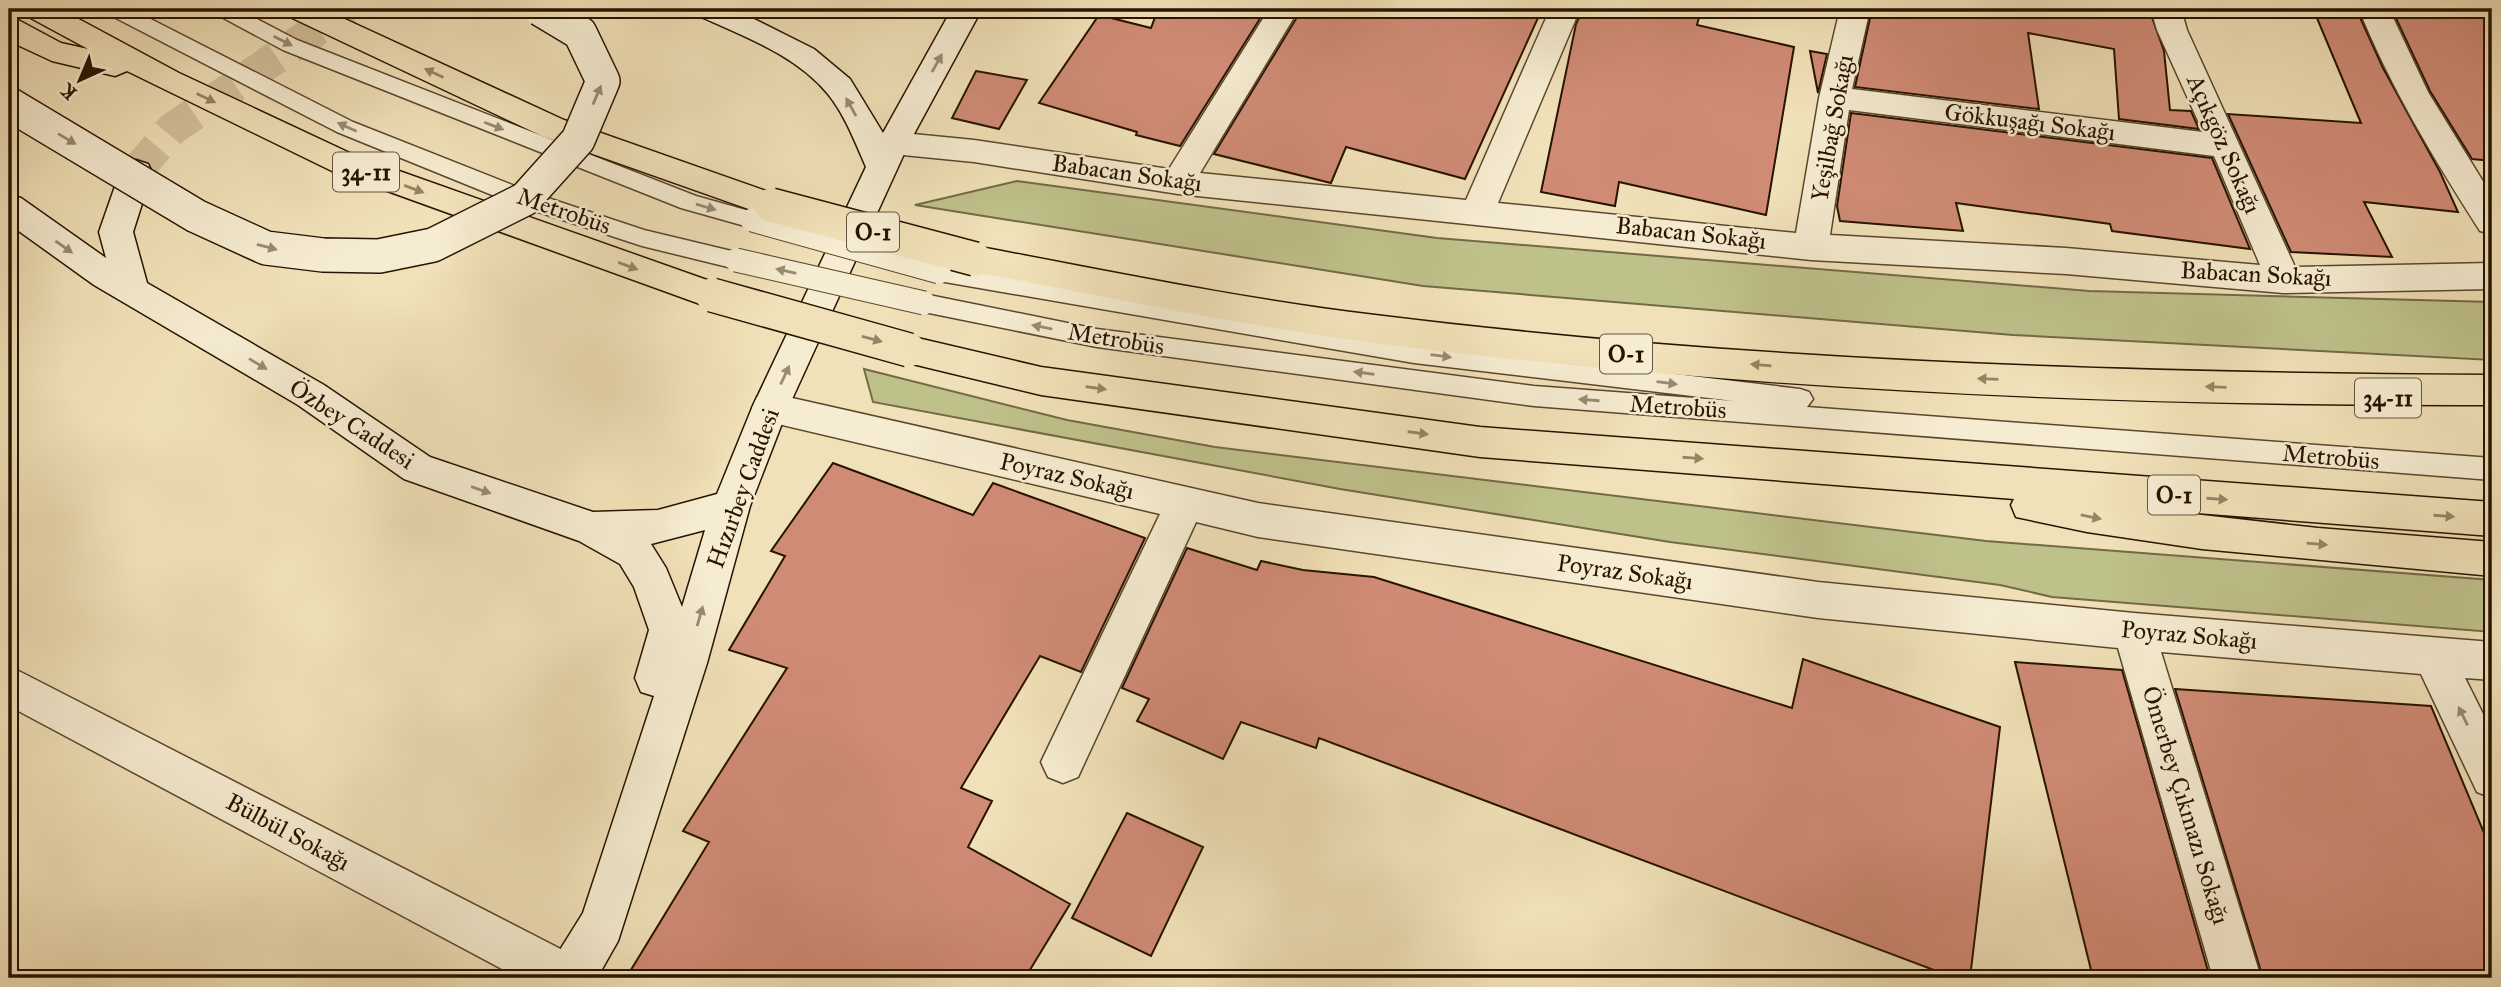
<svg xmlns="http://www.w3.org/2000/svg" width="2501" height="987" viewBox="0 0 2501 987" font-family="'IM FELL Great Primer',serif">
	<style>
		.green { fill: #bfc18b; stroke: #736a46; stroke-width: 2 }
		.building { fill: #d08b75; stroke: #271300; stroke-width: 2 }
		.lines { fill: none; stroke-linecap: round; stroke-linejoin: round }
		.secondary-tunnel { stroke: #d3c29c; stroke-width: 33; stroke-dasharray: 33 17; stroke-linecap: butt }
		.lane-casing { stroke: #5a462e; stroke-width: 3 }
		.street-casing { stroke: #5a462e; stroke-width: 3 }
		.secondary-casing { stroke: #271300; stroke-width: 3 }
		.highway-casing { stroke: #271300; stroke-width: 3 }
		.lane { fill: #f6ecd1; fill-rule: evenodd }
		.street { fill: #f6ecd1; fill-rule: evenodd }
		.secondary { fill: #f6ecd1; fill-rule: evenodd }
		.highway { fill: #f1e1b8; fill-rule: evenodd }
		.lane-bridge-casing { stroke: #5a462e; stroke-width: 25; stroke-linecap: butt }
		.secondary-bridge-casing { stroke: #271300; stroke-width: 36; stroke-linecap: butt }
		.highway-bridge-casing { stroke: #271300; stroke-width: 36; stroke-linecap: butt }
		.lane-bridge { stroke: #f6ecd1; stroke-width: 23 }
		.secondary-bridge { stroke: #f6ecd1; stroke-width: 33 }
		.highway-bridge { stroke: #f1e1b8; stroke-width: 33 }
		.oneway { fill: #998a73 }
		.oneway2 { fill: #968465 }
		.labels { text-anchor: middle; stroke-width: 5; stroke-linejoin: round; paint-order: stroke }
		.shield { fill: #f6ecd1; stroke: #65543f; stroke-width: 2 }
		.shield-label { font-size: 23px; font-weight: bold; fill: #271300 }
		.street-label { font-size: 24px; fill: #271300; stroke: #f6ecd1 }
	</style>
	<rect width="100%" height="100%" fill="#f1e1b8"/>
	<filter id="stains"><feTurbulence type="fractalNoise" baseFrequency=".00286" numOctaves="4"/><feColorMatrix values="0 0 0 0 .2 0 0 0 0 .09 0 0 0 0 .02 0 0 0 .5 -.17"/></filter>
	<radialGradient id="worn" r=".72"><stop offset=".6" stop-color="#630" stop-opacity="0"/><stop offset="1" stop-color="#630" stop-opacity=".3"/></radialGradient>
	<path class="green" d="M1017,181L1437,238L2089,291L2492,302V360L2013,335L1423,286L915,205Z
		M864,369L1067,420L1215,447L1986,541L2492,580V632L2052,597L2000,585L1670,542L1340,489L873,402Z"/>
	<path class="building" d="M1158,9H1266L1180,146L1136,135L1137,132L1039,103L1099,15L1151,28Z
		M1302,9H1542L1465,179L1346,147L1331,183L1214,154Z
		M1583,9H1701L1697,25L1794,47L1766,215L1619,182L1615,206L1541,192L1576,24Z
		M1872,9H2149L2164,51L2170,110L2191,111L2199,129L2119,119L2114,49L2028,33L2039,109L1855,87Z
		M2314,11L2358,13L2383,68L2440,172L2458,212L2364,202L2392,257L2291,252L2228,114L2361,123Z
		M2394,14L2492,18V161L2472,159L2430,91Z
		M1810,51L1827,54L1818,93Z
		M976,71L1027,80L999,129L952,118Z
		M1851,113L2212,158L2250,249L2112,231L2110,224L1956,203L1963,231L1840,221L1837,206Z
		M833,463L973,515L993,483L1145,538L1081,672L1040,656L961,788L992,801L968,847L1070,904L1025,978H626L709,842L683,831L787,668L729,650L785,556L771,551Z
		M1187,548L1257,570L1261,561L1303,570L1374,577L1792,708L1803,659L2000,727L1970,978H1955L1319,738L1316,748L1241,722L1223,759L1137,721L1149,699L1122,688Z
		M2015,662L2122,670L2210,978H2093Z
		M2175,689L2431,706L2492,852V978H2263Z
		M1127,813L1203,847L1151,956L1072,918Z"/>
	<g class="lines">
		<path class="secondary-tunnel" d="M136,172L172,129L347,9"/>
		<defs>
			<path id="lane" d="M105,9H131L353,122L530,192L644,230L744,254L748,260L744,266L736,269L642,246L514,204L337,132L108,14Z
				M213,9H238L297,40L696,196L760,214L763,220L760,226L752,228L681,208L283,50L216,14Z
				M939,263L1414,343L1800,389L1809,392L1813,399L1807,407L2492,458V480L1534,406L1097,347L924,312L916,309L912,303L916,297L924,294L1097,329L1534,386L1734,401L1414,363L939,281L931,278L927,272L931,266Z"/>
			<path id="street" d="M1269,9H1299L1200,173L1466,200L1550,9H1580L1498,203L1796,233L1819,98L1840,9H1870L1852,89L2203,132L2157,30L2151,9H2181L2187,30L2295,267L2492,263V289L2283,293L2066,274L1811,260L1178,194L974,162L893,154L882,151L877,143L882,135L893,132L974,140L1169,169ZM1849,110L2214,156L2260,265L2066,248L1830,235Z
				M2359,9H2389L2428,92L2492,196V234L2480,231C2434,159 2391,88 2359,9Z
				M770,393L1258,503L1818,582L2134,613L2492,642V680L2465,678L2492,732V798L2477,792L2421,674L2161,652L2261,978H2213L2118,648L1818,618L1258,537L1196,522L1078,777L1063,783L1048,777L1041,762L1160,514L757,419L752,408L757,397Z
				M9,666L584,961L591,978H519L9,706Z"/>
			<path id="secondary" d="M694,9H734L814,49L850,79L883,133L948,16L943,9H973L978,16L909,143L788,408L750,506L707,663L618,941L597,978H546L553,961L583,913L654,696L641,692L635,678L649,630L634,587L620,564L579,541L404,479L298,405L94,285L9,224V195L21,198L106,258L99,232L120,172L124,164L136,160L148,164L152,172L133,232L147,283L324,385L430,457L593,512L658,510L717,494L752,408L866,167C855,142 845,115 828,94C796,55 743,36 699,16ZM705,530L682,607L666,568L651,544Z"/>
			<path id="highway" d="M22,9H60L179,73L354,155L724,286L729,295L724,304L712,308L700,304L332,171L127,71L115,76L52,61L9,41V18L20,21L61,43L88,49L27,16Z
				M283,9H323L564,120L783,197L788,205L783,213L771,217L542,136L288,16Z
				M975,246C1108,271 1241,299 1375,315C1746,361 2119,373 2492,375V405C2120,406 1745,390 1375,343C1241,326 1108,297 975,272L963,268L958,259L963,250Z
				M909,336L1041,367L1480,427L2492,502V536L2158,510L2318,528L2492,542V576L2202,549L2087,532L2016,517L2011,505L2014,499L1480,457L1041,395L896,360L891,350L896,340Z"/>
		</defs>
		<use href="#lane" class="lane-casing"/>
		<use href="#street" class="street-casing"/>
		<use href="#secondary" class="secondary-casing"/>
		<use href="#highway" class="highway-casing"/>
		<use href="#lane" class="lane"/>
		<use href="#street" class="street"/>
		<use href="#secondary" class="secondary"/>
		<use href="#highway" class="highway"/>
		<defs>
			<path id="lane-bridge" d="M752,220L939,272
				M736,260L924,303"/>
			<path id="secondary-bridge" d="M9,104L196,216L266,248L323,255L379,256L433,245L525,199L578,140L603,81L580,33L540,9"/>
			<path id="highway-bridge" d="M771,205L975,259
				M712,295L909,350"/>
		</defs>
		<use href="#lane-bridge" class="lane-bridge-casing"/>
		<use href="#secondary-bridge" class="secondary-bridge-casing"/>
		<use href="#highway-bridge" class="highway-bridge-casing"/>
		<use href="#lane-bridge" class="lane-bridge"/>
		<use href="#secondary-bridge" class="secondary-bridge"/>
		<use href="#highway-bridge" class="highway-bridge"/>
	</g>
	<defs><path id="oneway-solid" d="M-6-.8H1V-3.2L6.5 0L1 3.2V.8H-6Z" transform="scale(1.75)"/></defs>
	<g class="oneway">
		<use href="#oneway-solid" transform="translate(283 41) rotate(27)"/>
		<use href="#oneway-solid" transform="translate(937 63) rotate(-61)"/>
		<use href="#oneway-solid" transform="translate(597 95) rotate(-67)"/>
		<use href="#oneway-solid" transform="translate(851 107) rotate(-119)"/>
		<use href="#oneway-solid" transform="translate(494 126) rotate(21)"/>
		<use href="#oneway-solid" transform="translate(347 127) rotate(-156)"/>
		<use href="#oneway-solid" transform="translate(67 139) rotate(31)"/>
		<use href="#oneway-solid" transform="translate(706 207) rotate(16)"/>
		<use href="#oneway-solid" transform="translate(64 247) rotate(35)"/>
		<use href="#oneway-solid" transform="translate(267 247) rotate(15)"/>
		<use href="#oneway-solid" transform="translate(786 271) rotate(-167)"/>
		<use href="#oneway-solid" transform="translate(1042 327) rotate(-169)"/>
		<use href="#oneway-solid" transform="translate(1441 356) rotate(7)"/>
		<use href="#oneway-solid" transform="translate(258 364) rotate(31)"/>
		<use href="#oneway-solid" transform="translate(1364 373) rotate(-172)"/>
		<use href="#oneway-solid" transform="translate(785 375) rotate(-65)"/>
		<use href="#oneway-solid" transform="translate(1667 383) rotate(7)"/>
		<use href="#oneway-solid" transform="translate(1589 400) rotate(-176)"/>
		<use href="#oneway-solid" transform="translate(481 490) rotate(19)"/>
		<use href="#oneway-solid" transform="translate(700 616) rotate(-74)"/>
		<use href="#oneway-solid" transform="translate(2463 716) rotate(-116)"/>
	</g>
	<g class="oneway2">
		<use href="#oneway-solid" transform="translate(434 73) rotate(-155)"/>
		<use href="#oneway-solid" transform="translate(206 98) rotate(26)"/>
		<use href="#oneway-solid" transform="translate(414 189) rotate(20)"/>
		<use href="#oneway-solid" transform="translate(628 266) rotate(20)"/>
		<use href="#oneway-solid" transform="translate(872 339) rotate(15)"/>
		<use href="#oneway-solid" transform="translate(1761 365) rotate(-175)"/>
		<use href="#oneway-solid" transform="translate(1988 379) rotate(-178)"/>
		<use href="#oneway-solid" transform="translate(2216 387) rotate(-178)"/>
		<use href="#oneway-solid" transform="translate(1096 388) rotate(8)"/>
		<use href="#oneway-solid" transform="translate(1418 433) rotate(8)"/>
		<use href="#oneway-solid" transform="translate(1693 458) rotate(4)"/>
		<use href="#oneway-solid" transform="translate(2217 499) rotate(4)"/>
		<use href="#oneway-solid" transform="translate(2444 516) rotate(4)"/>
		<use href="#oneway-solid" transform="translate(2091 517) rotate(11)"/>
		<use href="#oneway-solid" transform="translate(2317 544) rotate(5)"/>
	</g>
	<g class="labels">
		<g class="shield">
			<rect x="333" y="152.5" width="66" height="39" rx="5"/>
			<rect x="847" y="212.5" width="52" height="39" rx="5"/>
			<rect x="1600" y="334.5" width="52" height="39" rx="5"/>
			<rect x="2355" y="378.5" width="66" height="39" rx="5"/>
			<rect x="2148" y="475.5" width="52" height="39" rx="5"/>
		</g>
		<g class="shield-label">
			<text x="366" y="180">34-11</text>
			<text x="873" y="240">O-1</text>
			<text x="1626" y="362">O-1</text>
			<text x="2388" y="406">34-11</text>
			<text x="2174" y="503">O-1</text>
		</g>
		<g class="street-label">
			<text transform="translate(2030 122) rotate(7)" y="8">Gökkuşağı Sokağı</text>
			<text transform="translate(1832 128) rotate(-80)" y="8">Yeşilbağ Sokağı</text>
			<text transform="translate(2224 144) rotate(66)" y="8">Açıkgöz Sokağı</text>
			<text transform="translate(1127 173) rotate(8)" y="8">Babacan Sokağı</text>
			<text transform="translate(564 211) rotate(19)" y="8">Metrobüs</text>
			<text transform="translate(1691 233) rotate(6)" y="8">Babacan Sokağı</text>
			<text transform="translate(2256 274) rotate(3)" y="8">Babacan Sokağı</text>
			<text transform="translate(1116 339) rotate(9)" y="8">Metrobüs</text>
			<text transform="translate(1678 407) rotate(4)" y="8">Metrobüs</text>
			<text transform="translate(352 424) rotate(33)" y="8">Özbey Caddesi</text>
			<text transform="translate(2331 457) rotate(5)" y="8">Metrobüs</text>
			<text transform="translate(1067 476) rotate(13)" y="8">Poyraz Sokağı</text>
			<text transform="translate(743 488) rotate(-70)" y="8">Hızırbey Caddesi</text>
			<text transform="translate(1625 572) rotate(8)" y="8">Poyraz Sokağı</text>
			<text transform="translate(2189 635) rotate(5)" y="8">Poyraz Sokağı</text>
			<text transform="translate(2186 805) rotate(73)" y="8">Ömerbey Çıkmazı Sokağı</text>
			<text transform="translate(288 832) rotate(28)" y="8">Bülbül Sokağı</text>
		</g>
	</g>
	<rect width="2501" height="987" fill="none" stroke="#f1e1b8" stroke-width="35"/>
	<rect x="10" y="10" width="2480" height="966" fill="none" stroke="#271300" stroke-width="3.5"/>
	<rect x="18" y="18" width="2466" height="952" fill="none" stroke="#271300" stroke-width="2"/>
	<g transform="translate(80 80) rotate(224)" stroke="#f6ecd1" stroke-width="5" paint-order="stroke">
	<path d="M0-5L12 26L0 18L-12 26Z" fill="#271300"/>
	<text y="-10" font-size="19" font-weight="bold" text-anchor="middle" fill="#271300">K</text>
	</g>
	<rect width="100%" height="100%" filter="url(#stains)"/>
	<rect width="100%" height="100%" fill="url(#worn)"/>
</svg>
